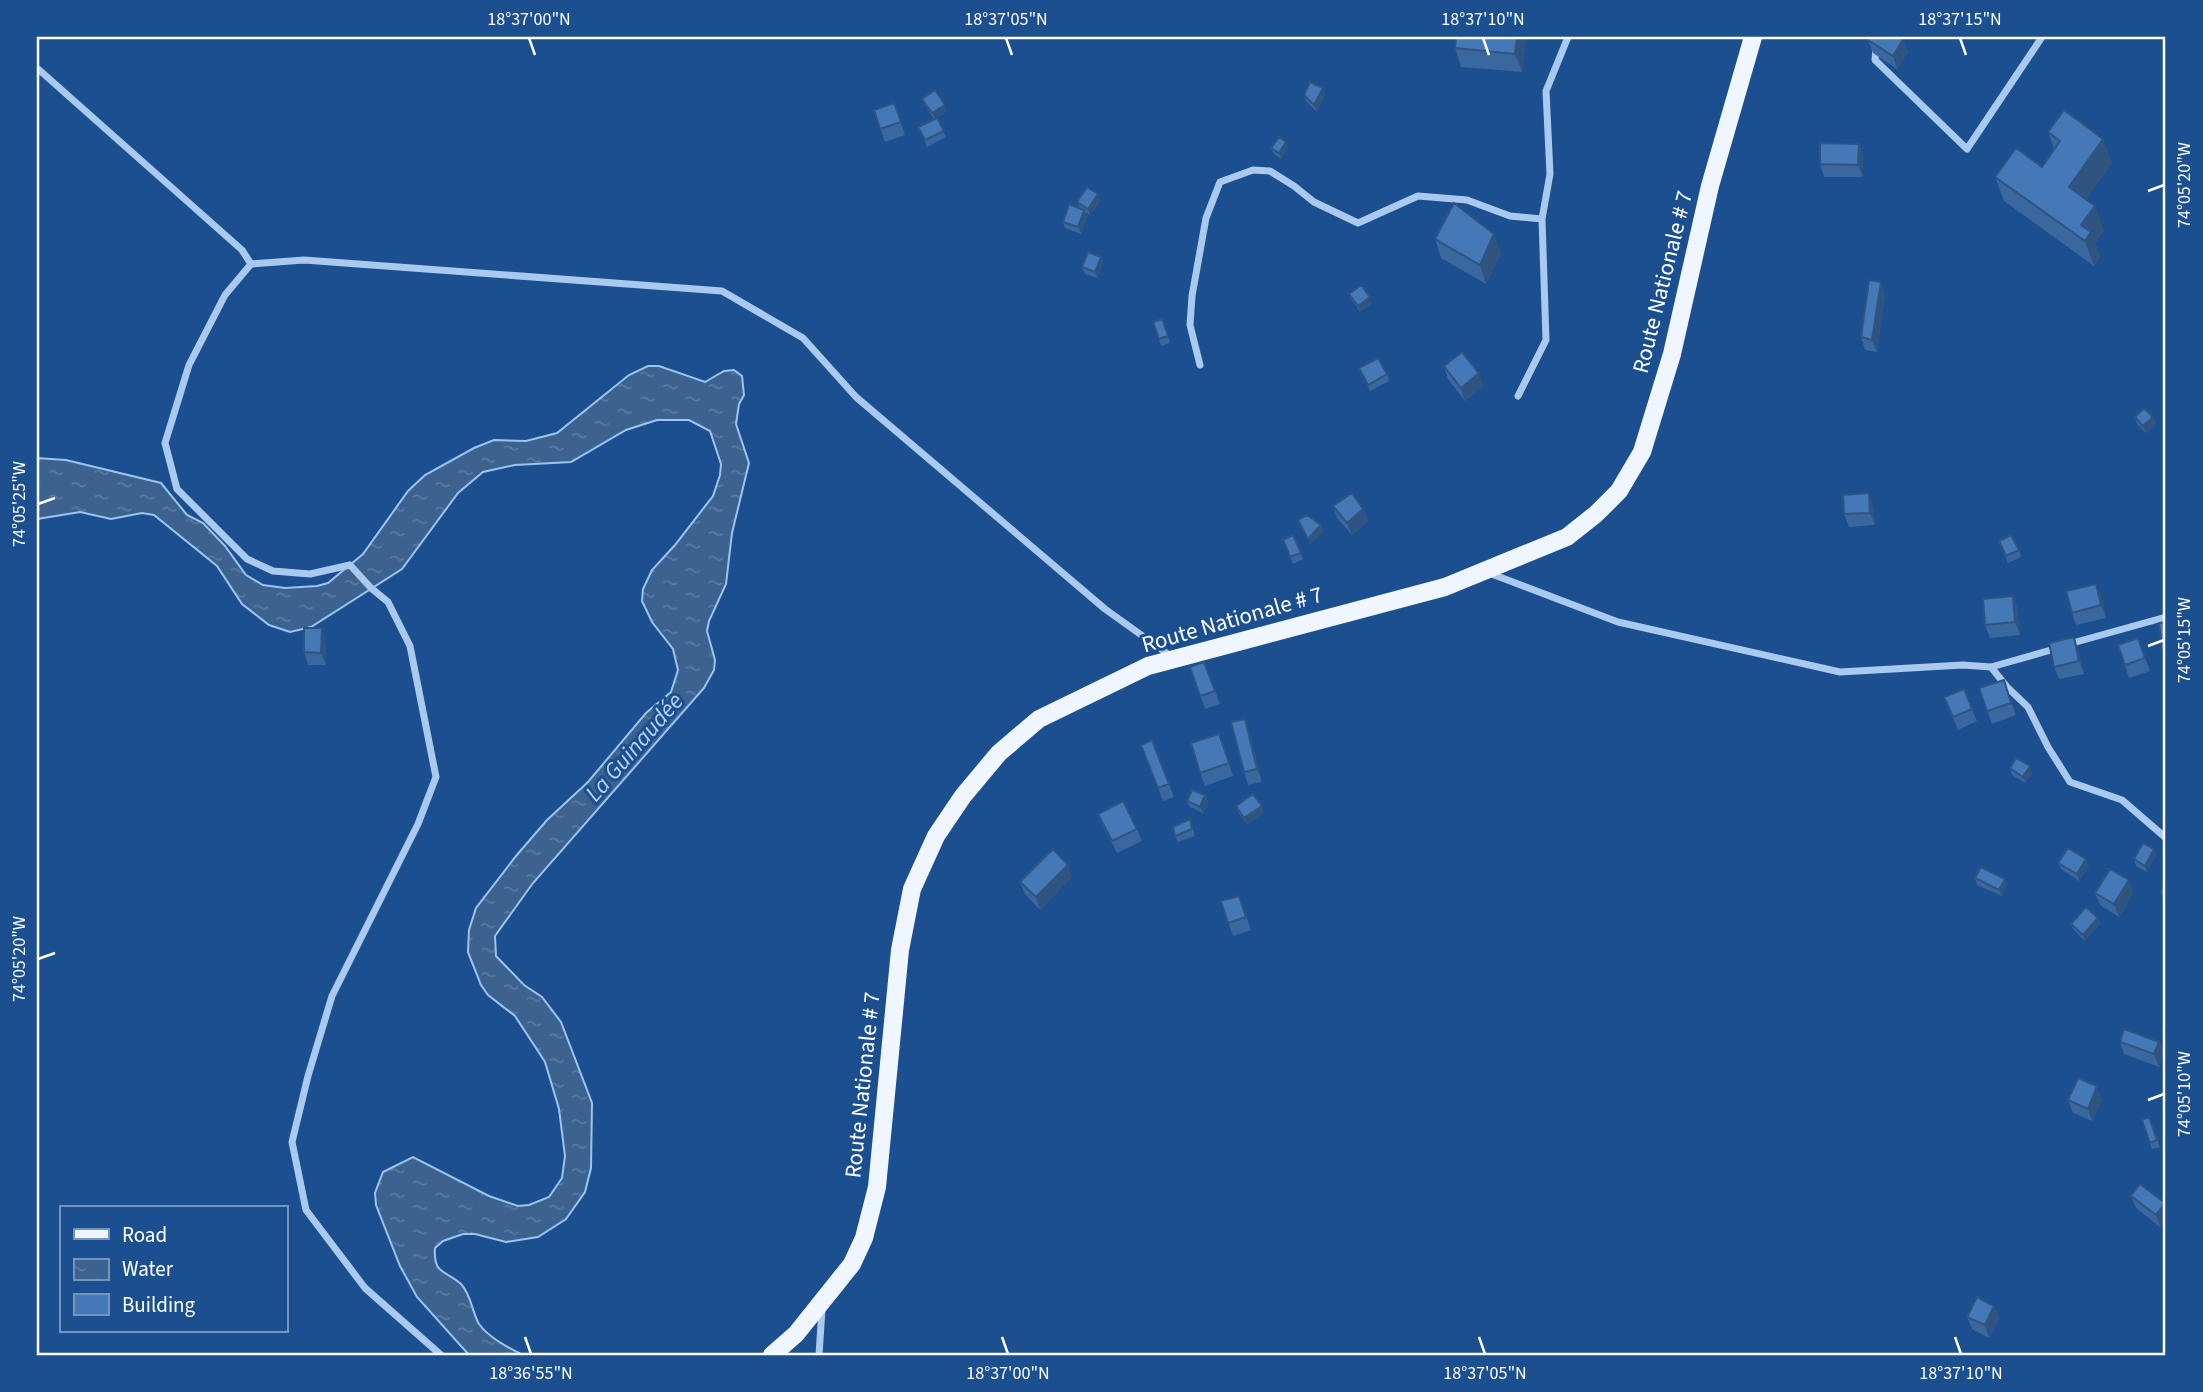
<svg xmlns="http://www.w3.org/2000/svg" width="2203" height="1392" viewBox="0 0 2203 1392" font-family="'Source Sans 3',sans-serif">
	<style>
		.water { fill: url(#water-ripples); stroke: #9cc4f0; stroke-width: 2 }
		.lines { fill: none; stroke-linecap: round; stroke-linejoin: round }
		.minor { stroke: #a9c9ee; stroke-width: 7 }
		.primary { stroke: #f0f6ff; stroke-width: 18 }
		.wall { fill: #3a679d }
		.shaded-wall { fill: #305480 }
		.building { fill: #4478b7; stroke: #305480; stroke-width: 2 }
		.ticks { fill: none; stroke: #fff; stroke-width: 2.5 }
		.labels { text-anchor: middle; stroke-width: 6; stroke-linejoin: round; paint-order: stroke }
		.street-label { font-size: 23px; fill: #fff; stroke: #1b4f8f }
		.water-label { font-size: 24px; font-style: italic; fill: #b5d3f5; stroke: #1b4f8f }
		.neatline { fill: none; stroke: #fff; stroke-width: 2.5 }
		.ticks-label { font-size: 18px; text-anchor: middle; fill: #fff }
	</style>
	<defs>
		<pattern id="water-ripples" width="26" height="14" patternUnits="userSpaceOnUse" patternTransform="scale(1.75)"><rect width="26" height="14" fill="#3c6290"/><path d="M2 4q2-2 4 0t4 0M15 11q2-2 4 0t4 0" fill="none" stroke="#597aa1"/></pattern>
	</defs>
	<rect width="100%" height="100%" fill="#1b4f8f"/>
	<path class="water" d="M648,366H659L705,382L724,371L734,370L742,376L744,395L739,404L736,424L749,463L732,533L726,584L709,621L707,631L715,660L714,670L704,688L533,883L495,936L496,956L524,985L542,997L561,1022L592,1103L591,1168L585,1192L566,1219L538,1237L506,1242L475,1234H463L443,1241L435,1248C433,1275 446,1270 461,1284C471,1294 472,1312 479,1324C489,1338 509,1348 523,1355H469L417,1297L400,1266L376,1205L375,1193L383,1172L413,1157L489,1196L518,1206L529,1205L549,1197L562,1178L565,1156L559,1109L545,1062L515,1016L488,995L481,985L468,952L469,930L476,908L516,856L547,820L588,782L646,713L671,692L678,670L673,649L652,622L642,601L643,589L652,570L675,545L713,496L720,475L721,464L710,431L689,420H657L626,430L571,462L515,465L483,472L458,493L402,569L311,627L290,632L269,625L242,604L217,566L154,515L142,513L111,519L80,512L37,519V458L66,460L161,483L187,515L203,523L225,546L246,575L263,585L285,588L317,586L328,583L363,554L408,491L425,475L474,448L494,440L526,441L557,433L629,375Z"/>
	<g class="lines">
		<path class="minor" d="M1877,37L1875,60L1967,149L2042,37
			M37,68L242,250L251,264
			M1200,365L1190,325L1192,296L1206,218L1220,182L1253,170L1270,171L1294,186L1314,202L1358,223L1418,196L1467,200L1510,216L1542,219
			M1518,396L1546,340L1542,219L1550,174L1546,91L1568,37
			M1489,573L1618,622L1840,672L1963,665L1991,667L2058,648
			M2069,644L2166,617
			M1991,667L2007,687L2028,707L2048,747L2070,782L2122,800L2166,838
			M441,1355L365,1288L306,1210L292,1142L308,1076L332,996L418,824L436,777L410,646L388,602L371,588L350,565L310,574L273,571L247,559L177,489L165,443L189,365L225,295L251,264L304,260L722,291L803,338L856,397L1105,609L1172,657
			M819,1355L822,1309"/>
		<path class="primary" d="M772,1355L796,1334L852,1264L864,1238L877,1187L900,950L912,889L936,836L963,796L999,753L1039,719L1148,666L1445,587L1567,537L1596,514L1619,491L1642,452L1672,354L1710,186L1753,37"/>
	</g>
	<path class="wall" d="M1456,37H1526L1522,72L1461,67L1455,48Z
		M1868,40H1903L1908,52L1897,69L1873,53Z
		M1325,94L1317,112L1306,101L1304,95Z
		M922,99L947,111L937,118L946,137L927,147L918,127L934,119L925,105Z
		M894,103L905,135L885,142L874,110Z
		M2048,132L2112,163L2086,199L2104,230L2095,243L2100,257L2094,266L2004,201L1995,177L2042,167L2054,149Z
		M1859,144L1863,156V177H1824L1820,164Z
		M1271,148H1288L1281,159L1274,154Z
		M1101,201L1090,215L1085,212L1087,216L1081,234L1065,228L1063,222L1080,208L1077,202Z
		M1435,239L1501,253L1486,284L1441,258Z
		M1101,257L1103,263L1097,278L1085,274L1082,267Z
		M1349,294L1372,303L1360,312L1352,300Z
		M1885,294L1877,352L1865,350L1861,337Z
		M1162,319L1170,343L1161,346L1159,339Z
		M1444,366L1484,386L1465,401L1448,379Z
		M1359,368L1387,374L1389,381L1370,391Z
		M2135,417H2153L2156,424L2146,433L2137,424Z
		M1869,493L1873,506L1875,525L1849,527L1844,514Z
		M1333,506L1363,509L1368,521L1352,535L1337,518Z
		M1293,535L1303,559L1293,564L1283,540Z
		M2001,547L2019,550L2021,557L2008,563Z
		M2096,584L2101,596L2106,618L2076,625L2072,613Z
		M2013,596L2017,608L2020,635L1990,638L1985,625Z
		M2166,622V661L2162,649Z
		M2138,638L2150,671L2129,678L2118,645Z
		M326,641V665H308L304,652Z
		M2078,650L2084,674L2059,679L2054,667Z
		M1204,662L1220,704L1205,709L1190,667Z
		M2004,680L2016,715L1992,724L1979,688Z
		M1944,697L1972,709L1977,721L1958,730Z
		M1249,731L1262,782L1248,785L1244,772Z
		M1219,734L1233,776L1205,786L1200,773Z
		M1152,740L1174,797L1163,801L1141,745Z
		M2010,768L2032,773L2025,783L2012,775Z
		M1205,795L1208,802L1203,813L1190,807L1187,801Z
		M1236,806L1264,813L1247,824L1238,812Z
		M1098,814L1137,829L1142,841L1117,853L1103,826Z
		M1190,819L1195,836L1178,842L1175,836Z
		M2154,849L2156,855L2147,872L2136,866L2134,859Z
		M2058,863L2089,866L2079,881L2061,869Z
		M1068,865L1072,877L1040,910L1025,894L1020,882Z
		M1975,878L2007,885L2002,896L1977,885Z
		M2161,891L2166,893V904L2165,903Z
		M2095,893H2133L2119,917L2100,905Z
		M1239,896L1251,930L1233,936L1221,901Z
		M2098,918L2100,924L2085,941L2074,930L2071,924Z
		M2120,1042H2159L2164,1055L2159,1067L2124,1054Z
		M2102,1099L2092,1121L2073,1113L2068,1100Z
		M2149,1117L2160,1147L2152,1149L2142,1120Z
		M2131,1196L2165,1203L2166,1207V1219L2160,1227L2136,1208Z
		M1994,1306L1999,1318L1989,1338L1972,1329L1967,1317Z"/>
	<path class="shaded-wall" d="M1517,37H1526L1522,72L1515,54Z
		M1903,40L1908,52L1897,69L1893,56Z
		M1323,88L1325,94L1317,112L1314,105Z
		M945,105L947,111L935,119L932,113Z
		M2103,139L2112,163L2078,211L2069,187Z
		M1286,142L1288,148L1281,159L1279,153Z
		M1859,144L1863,156V177L1858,165Z
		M1098,194L1101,201L1090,215L1088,209Z
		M2095,206L2104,230L2095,243L2100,257L2094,266L2085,241L2081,225Z
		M1084,210L1087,216L1081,234L1078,227Z
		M1494,234L1501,253L1486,284L1480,265Z
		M1101,257L1103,263L1097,278L1095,272Z
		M1881,282L1885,294L1877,352L1872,340Z
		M1370,297L1372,303L1360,312L1358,306Z
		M1479,373L1484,386L1465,401L1461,388Z
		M2153,417L2156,424L2146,433L2143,426Z
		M1869,493L1873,506L1875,525L1870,513Z
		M1363,509L1368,521L1352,535L1347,523Z
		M1321,525L1324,532L1310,545L1308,539Z
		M2096,584L2101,596L2106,618L2101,605Z
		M2013,596L2017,608L2020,635L2015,622Z
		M322,628L326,641V665L321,653Z
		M2074,637L2078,650L2084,674L2079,661Z
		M1245,719L1249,731L1262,782L1257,769Z
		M2030,766L2032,773L2025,783L2023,777Z
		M1205,795L1208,802L1203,813L1200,807Z
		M1262,806L1264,813L1247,824L1244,818Z
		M2154,849L2156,855L2147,872L2145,866Z
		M2086,859L2089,866L2079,881L2077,874Z
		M1068,865L1072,877L1040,910L1036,897Z
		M2005,879L2007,885L2002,896L1999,890Z
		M2129,880L2133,893L2119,917L2114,904Z
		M2098,918L2100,924L2085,941L2083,935Z
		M2159,1042L2164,1055L2159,1067L2154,1054Z
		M2097,1086L2102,1099L2092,1121L2088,1109Z
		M2165,1203L2166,1207V1219L2160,1227L2156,1215Z
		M1994,1306L1999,1318L1989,1338L1985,1325Z"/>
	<path class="building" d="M1456,37H1517L1515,54L1455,48Z
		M1870,37H1899L1903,40L1893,56L1868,40Z
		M1310,82L1323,88L1314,105L1304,95Z
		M935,90L945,105L932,113L922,99Z
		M894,103L901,122L880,129L874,110Z
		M2064,110L2103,139L2069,187L2095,206L2081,225L2091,232L2085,241L1995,177L2016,148L2042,167L2060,141L2048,132Z
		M937,118L944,131L925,140L918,127Z
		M1279,137L1286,142L1279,153L1271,148Z
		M1820,143L1859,144L1858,165L1820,164Z
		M1087,187L1098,194L1088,209L1077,202Z
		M1454,203L1494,234L1480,265L1435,239Z
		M1069,204L1084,210L1078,227L1063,222Z
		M1088,252L1101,257L1095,272L1082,267Z
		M1869,280L1881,282L1872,340L1861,337Z
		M1361,285L1370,297L1358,306L1349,294Z
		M1162,319L1168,336L1159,339L1153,322Z
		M1462,352L1479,373L1461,388L1444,366Z
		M1378,358L1387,374L1368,385L1359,368Z
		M2144,408L2153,417L2143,426L2135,417Z
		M1352,493L1363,509L1347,523L1333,506Z
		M1869,493L1870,513L1844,514L1843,495Z
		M1307,515L1321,525L1308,539L1298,520Z
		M1293,535L1301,553L1290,557L1283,540Z
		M2011,535L2019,550L2006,556L1999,541Z
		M2096,584L2101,605L2072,613L2066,591Z
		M2013,596L2015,622L1985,625L1983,599Z
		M2166,622V649H2162L2159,623Z
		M304,628H322L321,653L304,652Z
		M2074,637L2079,661L2054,667L2049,643Z
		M2138,638L2145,658L2125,665L2118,645Z
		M1204,662L1215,691L1200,696L1190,667Z
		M2004,680L2011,703L1987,711L1979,688Z
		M1964,689L1972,709L1953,717L1944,697Z
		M1245,719L1257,769L1244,772L1231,722Z
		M1219,734L1229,763L1200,773L1191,743Z
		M1152,740L1169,784L1158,788L1141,745Z
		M2016,758L2030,766L2023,777L2010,768Z
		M1192,790L1205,795L1200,807L1187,801Z
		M1253,794L1262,806L1244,818L1236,806Z
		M1123,801L1137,829L1112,841L1098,814Z
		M1190,819L1192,829L1175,836L1173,827Z
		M2143,843L2154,849L2145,866L2134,859Z
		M2068,848L2086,859L2077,874L2058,863Z
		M1053,849L1068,865L1036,897L1020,882Z
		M1981,867L2005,879L1999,890L1975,878Z
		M2110,869L2129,880L2114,904L2095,893Z
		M2166,880V893L2161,891Z
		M1239,896L1246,917L1228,923L1221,901Z
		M2086,907L2098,918L2083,935L2071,924Z
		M2166,1022V1033L2162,1032Z
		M2124,1029L2159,1042L2154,1054L2120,1042Z
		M2078,1078L2097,1086L2088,1109L2068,1100Z
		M2149,1117L2157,1140L2150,1143L2142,1120Z
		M2140,1184L2165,1203L2156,1215L2131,1196Z
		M1977,1297L1994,1306L1985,1325L1967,1317Z"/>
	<path class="ticks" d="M529,38L535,55M1006,38L1012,55M1483,38L1489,55M1960,38L1966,55M2148,191L2164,185M38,504L55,498M2148,646L2164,640M38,959L55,953M2148,1100L2164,1094M525,1337L531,1354M1002,1337L1008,1354M1479,1337L1485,1354M1955,1337L1961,1354"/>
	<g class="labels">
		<g class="street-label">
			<text transform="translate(1662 282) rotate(-76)" y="8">Route Nationale # 7</text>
			<text transform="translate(1232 619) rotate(-16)" y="8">Route Nationale # 7</text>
			<text transform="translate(862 1085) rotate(-84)" y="8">Route Nationale # 7</text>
		</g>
		<g class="water-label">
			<text transform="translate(634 747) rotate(-49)" y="8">La Guinaudée</text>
		</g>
	</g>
	<rect width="2203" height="1392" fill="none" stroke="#1b4f8f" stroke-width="77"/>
	<rect x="60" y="1206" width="228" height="126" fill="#1b4f8f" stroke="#7695bc" stroke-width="2"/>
	<rect x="74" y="1229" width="35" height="10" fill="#f0f6ff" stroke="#7695bc" stroke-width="2"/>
	<text x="122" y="1242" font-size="21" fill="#ffffff">Road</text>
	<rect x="74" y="1259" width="35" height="21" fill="url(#water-ripples)" stroke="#7695bc" stroke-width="2"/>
	<text x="122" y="1276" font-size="21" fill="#ffffff">Water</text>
	<rect x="74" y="1294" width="35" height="21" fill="#4478b7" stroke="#7695bc" stroke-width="2"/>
	<text x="122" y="1312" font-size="21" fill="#ffffff">Building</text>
	<rect x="38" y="38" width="2126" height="1316" class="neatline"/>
	<g class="ticks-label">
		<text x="529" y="25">18°37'00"N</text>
		<text x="1006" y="25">18°37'05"N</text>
		<text x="1483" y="25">18°37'10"N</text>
		<text x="1960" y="25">18°37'15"N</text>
		<text transform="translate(2184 185) rotate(-90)" y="6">74°05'20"W</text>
		<text transform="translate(19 504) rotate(-90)" y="6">74°05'25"W</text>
		<text transform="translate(2184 640) rotate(-90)" y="6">74°05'15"W</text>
		<text transform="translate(19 959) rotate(-90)" y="6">74°05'20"W</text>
		<text transform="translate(2184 1094) rotate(-90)" y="6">74°05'10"W</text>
		<text x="531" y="1379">18°36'55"N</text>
		<text x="1008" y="1379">18°37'00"N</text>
		<text x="1485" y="1379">18°37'05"N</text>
		<text x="1961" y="1379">18°37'10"N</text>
	</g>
</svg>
